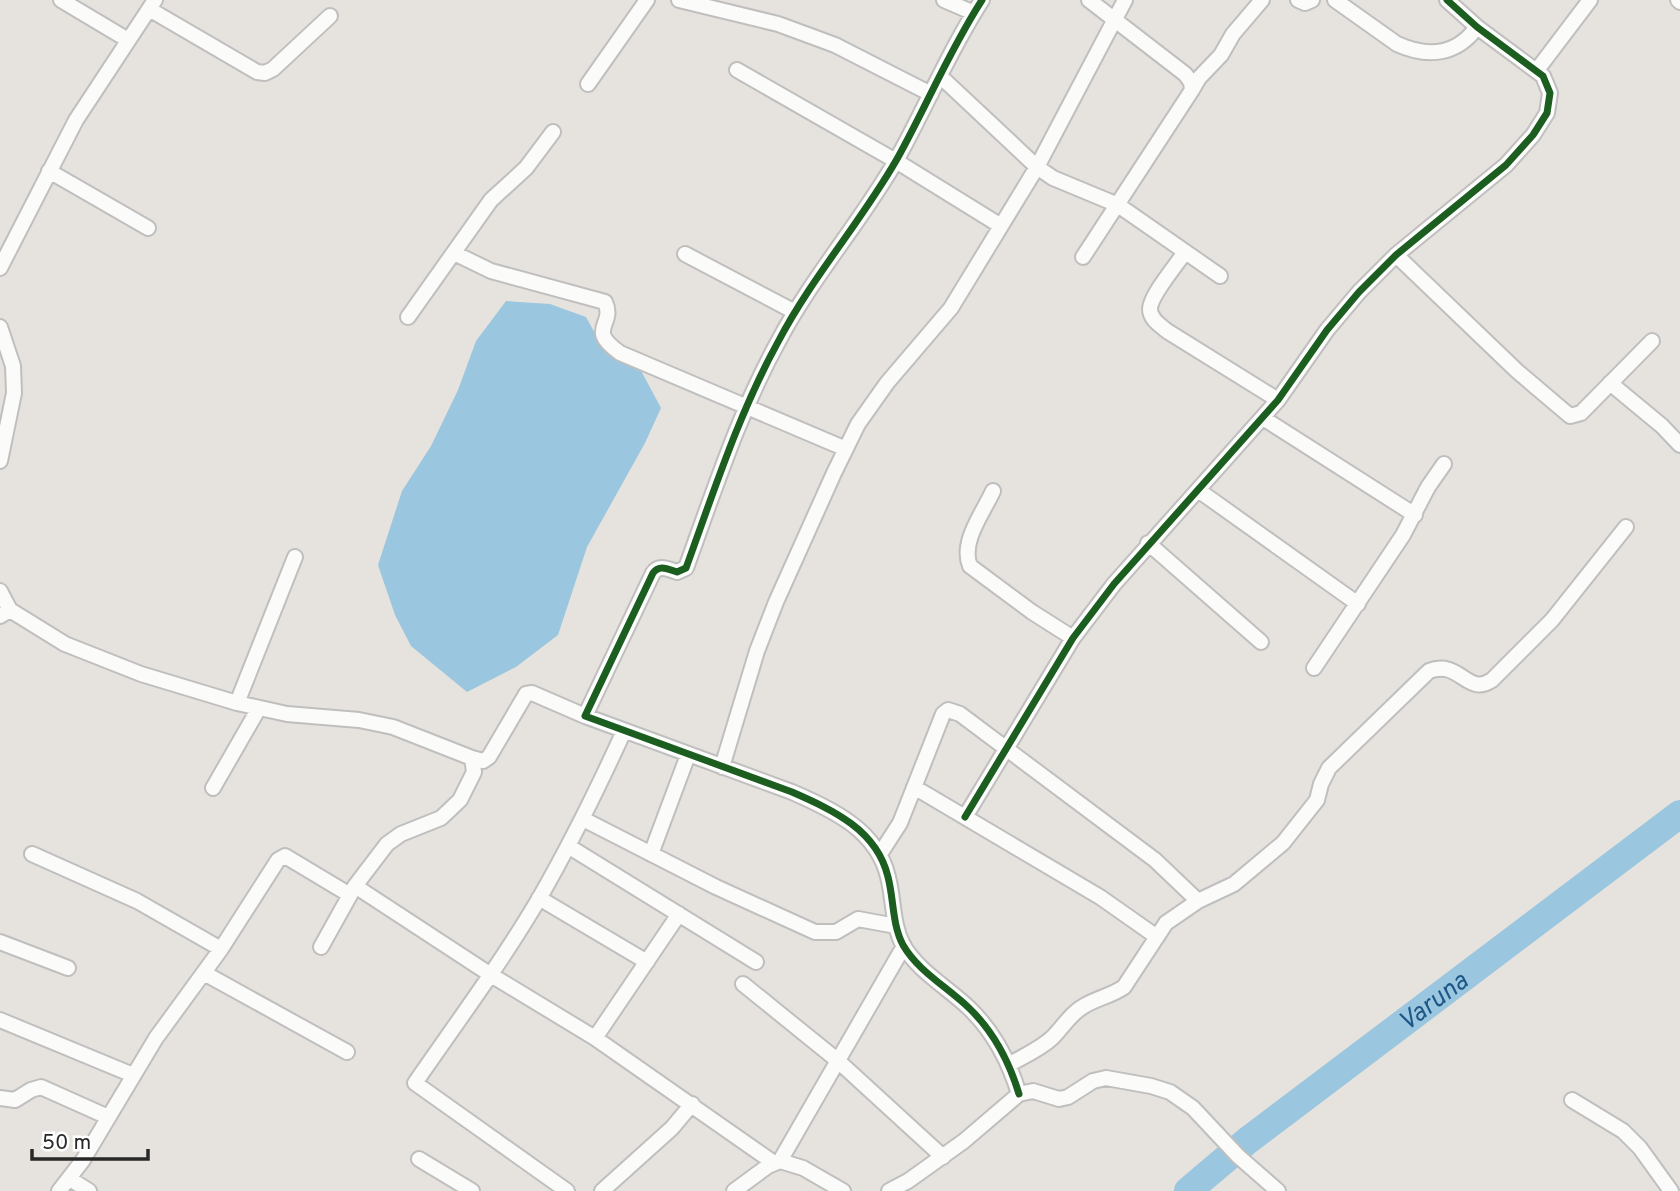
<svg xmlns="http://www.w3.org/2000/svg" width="1680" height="1191" viewBox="0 0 1680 1191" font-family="Overpass,sans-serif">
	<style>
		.water { fill: #9ac6df }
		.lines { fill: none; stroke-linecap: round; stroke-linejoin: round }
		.river { stroke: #9ac6df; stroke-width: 28 }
		.minor-casing { stroke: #c0bfbf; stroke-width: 18 }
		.minor { stroke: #fbfbfa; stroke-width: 14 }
		.cycleway-casing { stroke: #fff; stroke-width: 11 }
		.cycleway { stroke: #1b5e20; stroke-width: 7 }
		.labels { text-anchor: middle; stroke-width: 6; stroke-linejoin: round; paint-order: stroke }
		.water-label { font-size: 26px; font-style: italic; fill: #1d5787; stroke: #fff }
	</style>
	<rect width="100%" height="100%" fill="#e6e3de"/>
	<path class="water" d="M506,301L550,304L586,317L602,346L638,365L661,408L645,443L587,547L558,635L516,667L467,692L411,646L395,615L378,565L402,491L431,446L458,390L476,341Z"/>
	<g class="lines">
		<path class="river" id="s1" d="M1188,1191L1247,1141L1680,814"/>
		<defs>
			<path id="minor" d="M61,0L128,40
				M679,0L778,24L835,45L931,94
				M944,0L974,13
				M982,0C949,51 926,107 897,159C861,222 812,277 778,342C739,413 714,491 686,568L677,572C668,569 659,564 653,573L585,716L792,792C833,810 877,830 888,877C894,900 892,924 903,945C918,971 947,987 969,1008C994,1032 1009,1061 1019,1094
				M1298,0L1305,3L1312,0
				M1335,0L1397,44C1428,58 1457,55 1477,27
				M1678,0L1680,2
				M149,9L257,72L265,73L273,69L330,16
				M737,70L896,161L1001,226
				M1537,70L1590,0
				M940,76L1037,167L1053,178L1118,205L1220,276
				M588,84L647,0
				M1192,90L1199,78L1221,55L1233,34L1262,0
				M49,171L148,228
				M1185,252C1177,264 1150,296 1150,309C1150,319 1160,325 1167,331L1278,400
				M454,253L491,271L605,302C616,326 585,328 620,353L846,449
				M685,254L795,312
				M1396,255L1517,371L1570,416L1581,413L1652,341
				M1083,257L1192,90L1191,82L1185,74L1089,0
				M0,268L76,120L155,0
				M408,317L491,200L526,168L553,132
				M0,327L13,366L14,393L0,461
				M1610,383L1662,426L1680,445
				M1263,418L1415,515
				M1198,490L1358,604
				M993,491C983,513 960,542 970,566L1032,612L1073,638
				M1148,543L1261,642
				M0,591L10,610L0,616
				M10,610L65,644L141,674L237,703L287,714L359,720L393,727L472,758L474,772L460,800L441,818L401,834L387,844L355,886L321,947
				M1314,668L1403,535L1428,487L1444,464
				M237,703L295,557
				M472,758L483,761L489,757L526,694L532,693L585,716
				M722,767L757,651L776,602L834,473L858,424L887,383L951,308L1037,167L1125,0
				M914,787L1100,897L1157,937
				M213,788L259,708
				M965,817L1073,638L1114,584L1278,400L1327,330L1359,292L1396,255L1506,165L1533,135L1547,113L1550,93L1543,76L1477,27L1447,0
				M583,819L716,887L815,932H836L858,919L896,926
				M568,846L756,962
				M32,854L137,901L221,949
				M651,854L688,755
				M880,854L900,823L943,714L948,710L960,714L1155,860L1198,901
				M355,886L491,975L595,1038L774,1163
				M539,898L647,962
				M0,942L68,968
				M204,973L347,1052
				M743,984L837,1060L943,1157
				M0,1020L133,1075
				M595,1038L679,914
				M1010,1064C1024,1056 1040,1049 1052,1038C1063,1027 1071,1013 1084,1006C1097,998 1111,996 1124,987L1166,923L1198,901L1234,884L1283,843L1317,800L1321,784L1329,768L1429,671C1460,659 1467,697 1492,680L1552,620L1626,527
				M0,1098L15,1100L31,1090L41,1087L108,1117
				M1572,1100L1623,1131L1640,1148L1671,1191
				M419,1159L472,1191
				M780,1161L803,1168L843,1191
				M70,1179L89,1191
				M59,1191L83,1160L156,1038L221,949L278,860L285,856L350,895
				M567,1191L415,1083C457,1022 502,962 540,897C571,843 598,788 624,731
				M602,1191L672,1128L692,1104
				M734,1191L768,1166L780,1161L904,946
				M889,1191L908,1181L964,1141L1019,1094L1033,1091L1059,1099L1068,1097L1093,1081L1106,1078L1151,1086L1170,1092L1193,1108L1238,1156L1278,1191"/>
		</defs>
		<use href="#minor" class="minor-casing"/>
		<use href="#minor" class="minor"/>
		<defs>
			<path id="cycleway" d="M982,0C949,51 926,107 897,159C861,222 812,277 778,342C739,413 714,491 686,568L677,572C668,569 659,564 653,573L585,716L792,792C833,810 877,830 888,877C894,900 892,924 903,945C918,971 947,987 969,1008C994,1032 1009,1061 1019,1094
				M965,817L1073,638L1114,584L1278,400L1327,330L1359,292L1396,255L1506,165L1533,135L1547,113L1550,93L1543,76L1477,27L1447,0"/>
		</defs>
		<use href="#cycleway" class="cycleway-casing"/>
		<use href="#cycleway" class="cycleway"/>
	</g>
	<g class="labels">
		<g class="water-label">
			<text dy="9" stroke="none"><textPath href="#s1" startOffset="310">Varuna</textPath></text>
		</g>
	</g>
	<path d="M32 1149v10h116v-10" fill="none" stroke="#282828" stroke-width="3.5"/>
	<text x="42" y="1149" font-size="21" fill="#282828" stroke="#ffffff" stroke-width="5" paint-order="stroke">50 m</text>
</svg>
